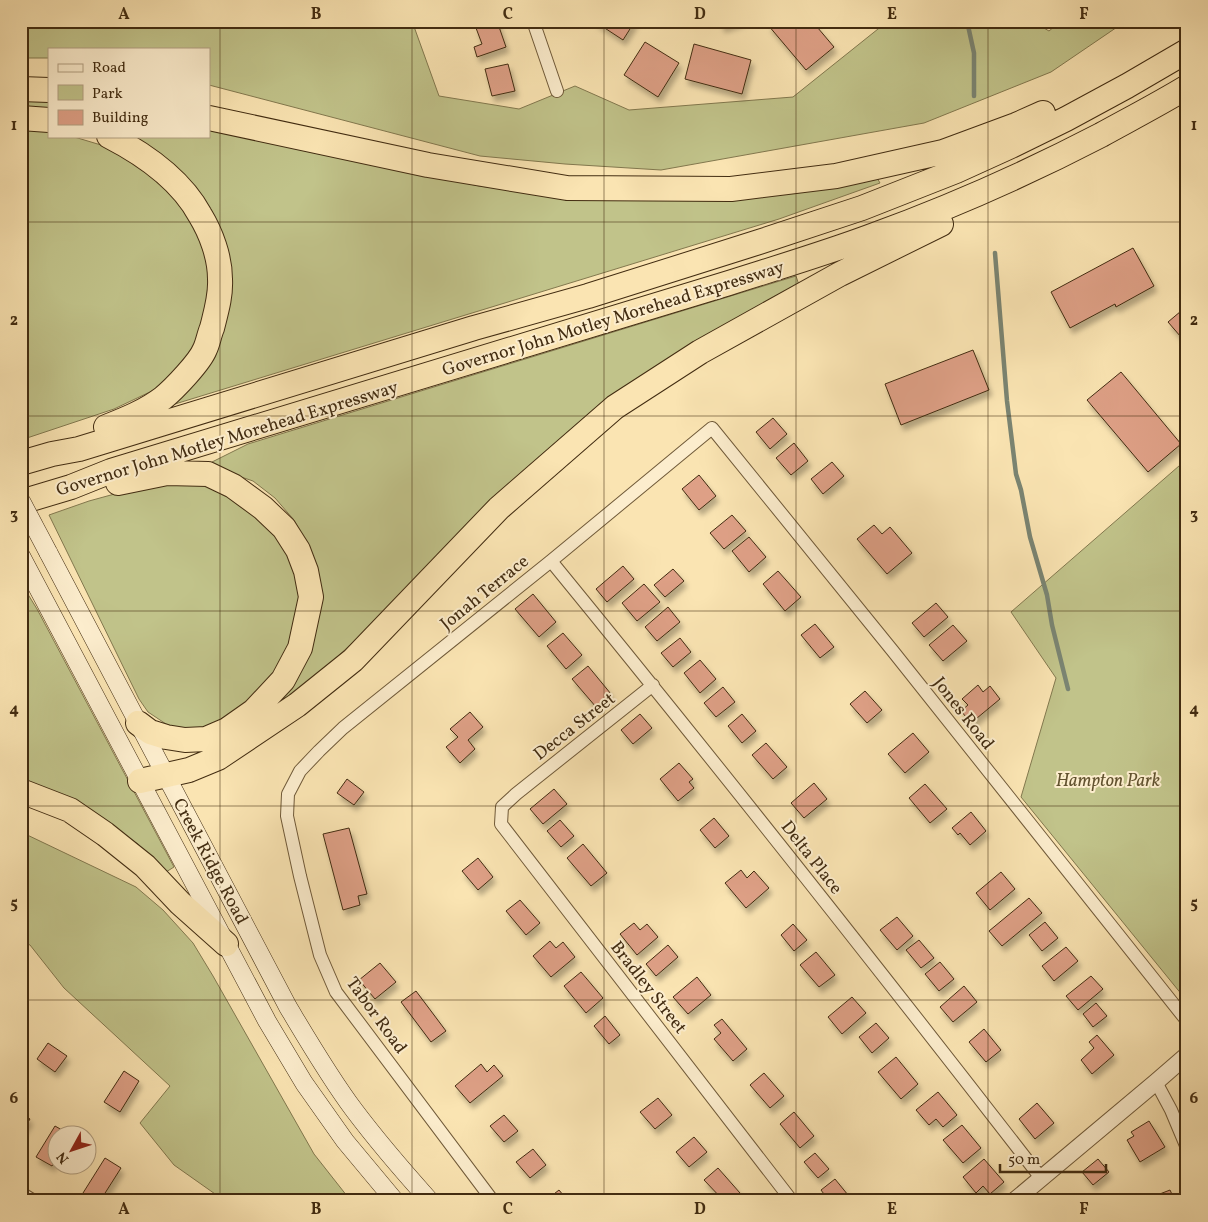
<svg xmlns="http://www.w3.org/2000/svg" width="1208" height="1222" viewBox="0 0 1208 1222" font-family="Vollkorn,serif">
	<style>
		.green { fill: #c1c38a; stroke: #82784e }
		.lines { fill: none; stroke-linecap: round; stroke-linejoin: round }
		.stream { stroke: #7a8472; stroke-width: 4.5 }
		.building { fill: #dea086; stroke: #422c11; filter: url(#shadow) }
		.minor-casing { stroke: #705a39; stroke-width: 14 }
		.tertiary-casing { stroke: #705a39; stroke-width: 18 }
		.secondary-casing { stroke: #422c11; stroke-width: 19 }
		.motorway-casing { stroke: #422c11; stroke-width: 26 }
		.minor { stroke: #fcedcd; stroke-width: 12 }
		.tertiary { stroke: #fcedcd; stroke-width: 16 }
		.secondary { stroke: #fcedcd; stroke-width: 18 }
		.motorway { stroke: #fae4b2; stroke-width: 24 }
		.secondary-bridge-casing { stroke: #422c11; stroke-width: 19; stroke-linecap: butt }
		.secondary-bridge { stroke: #fcedcd; stroke-width: 18 }
		.grid { fill: none; stroke: #422c11; stroke-width: 1; stroke-opacity: 0.55 }
		.labels { text-anchor: middle; stroke-width: 4; stroke-linejoin: round; paint-order: stroke }
		.street-label { font-size: 18px; fill: #422c11; stroke: #fcedcd }
		.park-label { font-size: 18px; font-style: italic; fill: #62522f; stroke: #fcedcd }
		.neatline { fill: none; stroke: #422c11; stroke-width: 2 }
		.grid-label { font-size: 16px; text-anchor: middle; font-weight: bold; fill: #422c11 }
	</style>
	<defs>
		<filter id="shadow"><feDropShadow dx="3" dy="5.5" stdDeviation="2.5" flood-color="#0004"/></filter>
	</defs>
	<rect width="100%" height="100%" fill="#fae4b2"/>
	<filter id="stains"><feTurbulence type="fractalNoise" baseFrequency=".004" numOctaves="4"/><feColorMatrix values="0 0 0 0 .2 0 0 0 0 .09 0 0 0 0 .02 0 0 0 .5 -.17"/></filter>
	<radialGradient id="worn" r=".72"><stop offset=".6" stop-color="#630" stop-opacity="0"/><stop offset="1" stop-color="#630" stop-opacity=".3"/></radialGradient>
	<path class="green" d="M21,21H412L439,96L519,109L575,86L629,110L793,97L888,21H1032L1049,31L1061,21H1126L1051,72L924,123L661,170L565,164L480,156L209,85V49H49V58H21Z
		M21,99H49V112L21,108Z
		M21,127L49,131V136H71L101,145L144,167L177,197L197,227L208,257L210,289L202,327L189,358L167,380L154,390L114,409L21,440Z
		M209,127L479,186L557,196L876,176L880,183L779,219L175,404L172,398L212,355L206,204L186,176L154,149L130,136H209Z
		M796,276L799,285L735,319L373,623L328,666L290,696L244,730L284,689L308,547L294,520L275,498L253,481L215,468L212,462L248,444Z
		M1187,459V1001L1021,797L1056,678L1011,612Z
		M151,484H208L271,522L294,562L299,590L298,619L289,649L275,672L255,697L213,726L191,729L169,726L148,712L139,699L49,515L89,501Z
		M21,583L37,609L174,867L166,872L138,844L95,816L21,782Z
		M21,832L136,887L163,910L193,943L213,976L314,1154L351,1201H225L174,1165L140,1123L170,1086L64,988L30,945L21,941Z"/>
	<g class="lines">
		<path class="stream" d="M967,21L974,53V96
			M995,253L1007,401L1016,474L1021,490L1030,537L1047,595L1052,625L1068,689"/>
	</g>
	<path class="building" d="M495,21H497L506,47L477,57L474,47L482,44L476,28Z
		M594,21H635L623,40Z
		M720,21H742L722,27Z
		M773,21H812L834,47L806,70L768,25Z
		M645,42L679,63L658,97L624,75Z
		M694,44L751,60L742,94L685,79Z
		M508,64L515,91L492,96L485,69Z
		M1133,248L1154,286L1116,307L1115,304L1070,328L1051,292Z
		M1187,306V344L1168,322Z
		M973,350L989,390L901,425L885,384Z
		M1121,372L1181,444L1148,472L1087,400Z
		M773,418L787,434L770,449L756,432Z
		M794,443L808,461L791,475L776,458Z
		M832,462L844,476L823,494L811,479Z
		M699,475L716,496L699,510L682,489Z
		M732,515L746,531L724,549L710,533Z
		M874,525L882,534L890,527L912,553L887,574L857,539Z
		M749,537L766,557L749,572L732,551Z
		M623,566L634,579L607,602L596,589Z
		M673,569L684,581L665,597L654,585Z
		M778,571L801,597L785,611L763,584Z
		M644,584L660,602L637,621L622,603Z
		M533,594L556,622L539,637L515,609Z
		M936,603L948,617L924,637L912,623Z
		M668,607L680,622L657,641L645,627Z
		M815,624L834,647L820,658L801,635Z
		M953,625L967,641L943,661L929,645Z
		M563,633L582,655L566,669L547,646Z
		M680,638L691,652L673,667L661,653Z
		M700,660L716,679L700,693L684,673Z
		M588,666L611,694L596,707L572,679Z
		M978,685L983,692L990,686L1000,699L971,723L961,711L968,705L962,699Z
		M723,687L735,702L716,717L704,703Z
		M865,691L882,710L867,723L850,704Z
		M470,712L483,727L468,740L475,749L460,763L446,747L458,737L450,729Z
		M640,714L652,728L633,744L621,730Z
		M742,714L756,731L742,743L728,726Z
		M913,733L929,752L905,773L888,754Z
		M766,743L787,767L773,779L752,755Z
		M679,763L693,779L689,782L694,788L678,801L660,779Z
		M347,779L364,792L354,805L337,793Z
		M814,783L827,799L804,818L791,803Z
		M925,784L947,809L930,823L909,798Z
		M554,789L567,804L543,824L530,809Z
		M971,812L986,831L970,845L960,833L958,835L952,828Z
		M714,818L729,836L715,848L700,830Z
		M560,820L574,836L561,847L547,831Z
		M349,828L367,894L358,896L360,905L343,910L323,834Z
		M583,844L607,873L591,886L567,858Z
		M478,858L493,877L478,890L462,871Z
		M741,870L747,878L754,871L769,888L746,908L725,883Z
		M1001,872L1015,889L990,910L976,893Z
		M1029,898L1042,913L1002,946L989,931Z
		M520,900L540,923L526,935L506,911Z
		M897,917L913,936L897,950L880,930Z
		M1045,922L1058,938L1042,951L1029,935Z
		M634,923L640,930L647,924L658,937L637,955L620,934Z
		M793,924L807,940L794,951L781,935Z
		M919,940L934,958L921,968L906,950Z
		M550,941L556,948L563,942L575,957L551,977L533,956Z
		M668,945L678,957L656,976L646,964Z
		M1066,947L1078,961L1054,981L1042,966Z
		M816,952L835,975L819,987L800,965Z
		M940,962L954,979L939,991L925,974Z
		M380,963L396,982L375,999L359,980Z
		M581,972L603,998L586,1013L564,986Z
		M1091,976L1103,989L1078,1010L1066,996Z
		M697,977L711,995L688,1014L673,997Z
		M964,986L977,1002L953,1022L940,1007Z
		M416,991L446,1031L431,1042L401,1002Z
		M852,997L866,1013L842,1034L828,1017Z
		M1096,1003L1107,1016L1093,1027L1083,1014Z
		M605,1016L620,1035L609,1044L594,1026Z
		M722,1019L747,1049L733,1061L714,1039L721,1033L714,1025Z
		M876,1023L889,1038L872,1053L859,1037Z
		M984,1029L1001,1050L986,1062L969,1042Z
		M1097,1035L1114,1055L1092,1074L1081,1060L1094,1048L1089,1042Z
		M48,1043L67,1056L55,1072L37,1059Z
		M896,1057L918,1084L901,1099L878,1072Z
		M481,1064L487,1072L494,1065L503,1076L470,1103L455,1086Z
		M124,1071L139,1081L120,1112L104,1102Z
		M764,1073L784,1096L770,1108L750,1085Z
		M938,1092L957,1115L943,1127L936,1119L929,1125L916,1110Z
		M658,1098L672,1115L655,1129L640,1112Z
		M1037,1103L1054,1123L1035,1139L1019,1119Z
		M794,1112L814,1136L800,1148L780,1124Z
		M21,1113L30,1119L21,1133Z
		M504,1115L518,1131L504,1142L490,1126Z
		M1149,1121L1165,1147L1140,1162L1127,1140L1134,1136L1131,1132Z
		M962,1125L981,1148L963,1163L943,1140Z
		M55,1126L69,1134H58V1157L52,1166L36,1157Z
		M694,1137L707,1152L689,1167L676,1152Z
		M533,1149L546,1165L530,1178L516,1162Z
		M815,1153L829,1169L818,1178L804,1162Z
		M105,1158L121,1168L100,1201H95L83,1193Z
		M984,1159L1004,1182L990,1194L983,1186L976,1193L963,1177Z
		M1098,1159L1109,1172L1093,1185L1082,1172Z
		M718,1168L740,1193L731,1201H724L704,1180Z
		M835,1179L848,1195L841,1201H829L821,1190Z
		M559,1190L568,1201H545Z
		M1170,1190L1175,1201H1153L1152,1197Z
		M121,1195L130,1201H117Z"/>
	<g class="lines">
		<defs>
			<path id="minor" d="M533,21L557,91
				M551,561C717,764 880,970 1041,1178
				M653,685L516,794L502,807L501,824L792,1201
				M1156,1082L1171,1110L1187,1148
				M21,1193L34,1201
				M493,1201L336,992L320,955L300,876L287,816L288,794L300,771L319,751L343,728L551,561L712,428L892,650L1187,1021"/>
			<path id="tertiary" d="M1014,1201L1156,1082L1187,1055"/>
			<path id="secondary" d="M48,552L288,1007C309,1042 330,1078 354,1110C378,1142 404,1172 430,1201
				M21,556L267,1021L304,1083L345,1141L395,1201"/>
			<path id="motorway" d="M21,89L49,90
				M21,118L49,120
				M209,118L428,165L567,188L731,189L836,176L943,152L1016,125L1043,113
				M106,427C126,419 146,411 163,398C174,389 200,362 205,349C208,343 209,335 212,328C216,312 221,296 220,279C220,257 211,233 200,215C181,180 144,154 109,136
				M21,463L52,454L79,449L474,328L588,296L759,242L862,208L956,171L1011,146L1066,119L1127,86L1187,51
				M118,483L167,473L208,474L233,486L263,508L284,528L298,550L306,571L311,597L300,648L283,680L254,711L227,730L206,739L185,740L166,737L150,732L138,723
				M21,502L71,487L111,471L729,283C776,268 823,254 869,237C949,208 1026,174 1101,135C1130,119 1159,104 1187,87
				M140,781L189,770L218,758L297,705L353,660L499,508L615,407L700,352L840,274L941,224
				M21,791L70,810L105,834L145,866L180,903L226,944"/>
		</defs>
		<use href="#minor" class="minor-casing"/>
		<use href="#tertiary" class="tertiary-casing"/>
		<use href="#secondary" class="secondary-casing"/>
		<use href="#motorway" class="motorway-casing"/>
		<use href="#minor" class="minor"/>
		<use href="#tertiary" class="tertiary"/>
		<use href="#secondary" class="secondary"/>
		<use href="#motorway" class="motorway"/>
		<defs>
			<path id="secondary-bridge" d="M21,501L48,552"/>
		</defs>
		<use href="#secondary-bridge" class="secondary-bridge-casing"/>
		<use href="#secondary-bridge" class="secondary-bridge"/>
	</g>
	<path class="grid" d="M220,21V1201M412,21V1201M604,21V1201M796,21V1201M988,21V1201M21,222H1187M21,416H1187M21,611H1187M21,806H1187M21,1000H1187"/>
	<g class="labels">
		<g class="street-label">
			<text transform="translate(613 318) rotate(-17)" y="6">Governor John Motley Morehead Expressway</text>
			<text transform="translate(227 438) rotate(-17)" y="6">Governor John Motley Morehead Expressway</text>
			<text transform="translate(484 592) rotate(-39)" y="6">Jonah Terrace</text>
			<text transform="translate(964 713) rotate(52)" y="6">Jones Road</text>
			<text transform="translate(574 726) rotate(-38)" y="6">Decca Street</text>
			<text transform="translate(812 857) rotate(52)" y="6">Delta Place</text>
			<text transform="translate(211 861) rotate(62)" y="6">Creek Ridge Road</text>
			<text transform="translate(649 987) rotate(52)" y="6">Bradley Street</text>
			<text transform="translate(377 1015) rotate(54)" y="6">Tabor Road</text>
		</g>
		<g class="park-label">
			<text x="1108" y="786">Hampton Park</text>
		</g>
	</g>
	<rect width="1208" height="1222" fill="none" stroke="#fae4b2" stroke-width="55"/>
	<rect x="48" y="48" width="162" height="90" fill="#fcedcd" stroke="#b2a082"/>
	<rect x="58" y="64" width="25" height="8" fill="#fcedcd" stroke="#b2a082"/>
	<text x="92" y="72" font-size="15" fill="#422c11">Road</text>
	<rect x="58" y="85" width="25" height="15" fill="#c1c38a" stroke="#b2a082"/>
	<text x="92" y="98" font-size="15" fill="#422c11">Park</text>
	<rect x="58" y="110" width="25" height="15" fill="#dea086" stroke="#b2a082"/>
	<text x="92" y="122" font-size="15" fill="#422c11">Building</text>
	<g transform="translate(72 1150) rotate(230)"><circle r="24" fill="#fcedcd" stroke="#b2a082"/>
	<path d="M0-4L9 19L0 12L-9 19Z" fill="#8f2418"/>
	<text y="-8" font-size="14" font-weight="bold" text-anchor="middle" fill="#422c11">N</text>
	</g>
	<path d="M1000 1164v8h106v-8" fill="none" stroke="#422c11" stroke-width="2.5"/>
	<text x="1008" y="1164" font-size="15" fill="#422c11" stroke="#fcedcd" stroke-width="4" paint-order="stroke">50 m</text>
	<rect x="28" y="28" width="1152" height="1166" class="neatline"/>
	<g class="grid-label">
		<text x="124" y="19">A</text>
		<text x="316" y="19">B</text>
		<text x="508" y="19">C</text>
		<text x="700" y="19">D</text>
		<text x="892" y="19">E</text>
		<text x="1084" y="19">F</text>
		<text x="14" y="130">1</text>
		<text x="1194" y="130">1</text>
		<text x="14" y="325">2</text>
		<text x="1194" y="325">2</text>
		<text x="14" y="519">3</text>
		<text x="1194" y="519">3</text>
		<text x="14" y="714">4</text>
		<text x="1194" y="714">4</text>
		<text x="14" y="908">5</text>
		<text x="1194" y="908">5</text>
		<text x="14" y="1103">6</text>
		<text x="1194" y="1103">6</text>
		<text x="124" y="1214">A</text>
		<text x="316" y="1214">B</text>
		<text x="508" y="1214">C</text>
		<text x="700" y="1214">D</text>
		<text x="892" y="1214">E</text>
		<text x="1084" y="1214">F</text>
	</g>
	<rect width="100%" height="100%" filter="url(#stains)"/>
	<rect width="100%" height="100%" fill="url(#worn)"/>
</svg>
